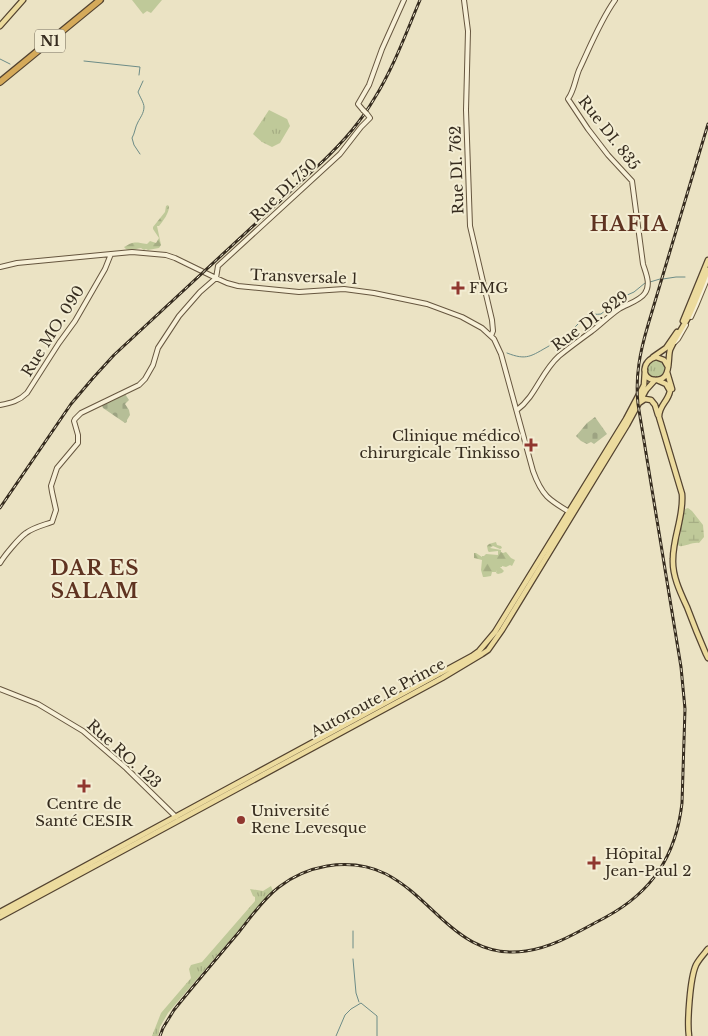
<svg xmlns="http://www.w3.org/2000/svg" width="708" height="1036" viewBox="0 0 708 1036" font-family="'Libre Baskerville',serif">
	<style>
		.grass { fill: url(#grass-tufts) }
		.forest { fill: url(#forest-firs) }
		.wetland { fill: url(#wetland-marsh) }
		.cemetery { fill: url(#cemetery-stones) }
		.garden { fill: #bfc999 }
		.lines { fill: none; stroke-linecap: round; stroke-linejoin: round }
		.stream { stroke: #6d8c87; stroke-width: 1 }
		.secondary-casing { stroke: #66563f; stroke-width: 6 }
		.primary-casing { stroke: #534330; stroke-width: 7 }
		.highway-casing { stroke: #534330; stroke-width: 8 }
		.secondary { stroke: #f7f0d7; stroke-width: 4 }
		.primary { stroke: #ecdb9e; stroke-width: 4.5 }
		.highway { stroke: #d5aa5a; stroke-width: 5.5 }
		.rail-casing { stroke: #362c1f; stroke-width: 3 }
		.rail { stroke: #f3edd3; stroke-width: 1; stroke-dasharray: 4; stroke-linecap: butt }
		.secondary-bridge-casing { stroke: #66563f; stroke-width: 6; stroke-linecap: butt }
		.secondary-bridge { stroke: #f7f0d7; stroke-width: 4 }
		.poi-dot { fill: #90372f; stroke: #f3edd3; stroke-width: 2 }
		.labels { text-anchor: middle; stroke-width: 4; stroke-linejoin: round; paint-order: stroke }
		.shield { fill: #f3edd3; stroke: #6f6655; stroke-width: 1 }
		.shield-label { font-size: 14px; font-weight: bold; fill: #362c1f }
		.street-label { font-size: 15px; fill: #362c1f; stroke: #f3edd3 }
		.poi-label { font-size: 15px; fill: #362c1f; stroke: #f3edd3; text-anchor: start }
		.district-label { font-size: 20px; font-weight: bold; letter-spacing: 1px; fill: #5f3321; stroke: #f3edd3 }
	</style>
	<defs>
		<pattern id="grass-tufts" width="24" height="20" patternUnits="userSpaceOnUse" patternTransform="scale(1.25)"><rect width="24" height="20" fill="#bfc999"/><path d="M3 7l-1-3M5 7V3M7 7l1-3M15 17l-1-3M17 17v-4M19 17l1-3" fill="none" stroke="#a5ad83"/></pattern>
		<pattern id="forest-firs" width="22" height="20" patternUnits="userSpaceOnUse" patternTransform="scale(1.25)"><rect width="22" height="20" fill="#bfc999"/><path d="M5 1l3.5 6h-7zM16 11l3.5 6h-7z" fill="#a5ad83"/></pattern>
		<pattern id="wetland-marsh" width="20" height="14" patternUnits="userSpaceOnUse" patternTransform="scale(1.25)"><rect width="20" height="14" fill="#bfc999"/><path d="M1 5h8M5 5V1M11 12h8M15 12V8" fill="none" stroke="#a5ad83"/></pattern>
		<pattern id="cemetery-stones" width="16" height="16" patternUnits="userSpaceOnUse" patternTransform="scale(1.25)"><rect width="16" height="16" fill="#b6be97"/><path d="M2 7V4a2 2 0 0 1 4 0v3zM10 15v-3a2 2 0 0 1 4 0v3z" fill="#9da382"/></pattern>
	</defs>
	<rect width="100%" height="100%" fill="#ebe3c4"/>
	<path class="grass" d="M269,110L287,119L290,126L280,143L272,147L262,142L253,134Z
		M655,358L663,361C667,369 667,372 660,378H651L646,373V366Z
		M271,886L273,891L261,904L168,1013L160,1027L158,1036H152L161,1013L191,978L189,969L191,965L202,962L255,901V897L253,896L250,889L263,891Z"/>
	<path class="forest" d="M168,205L169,207C169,213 163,221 159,226H157L161,245L159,248L148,250L146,249L144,250L141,248C135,249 128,253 124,247C134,241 135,242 147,244L150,241L156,243L159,238L153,229V227L165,212L166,206Z
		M496,542L497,545L501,546L502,548L500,549L493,546L490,548L501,550V552L503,553L506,552L511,558L515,560L512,566L510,565L506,567L502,566V567H500L504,571L502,573L498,574L496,573L497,570L496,572H492L491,576L485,577H483L481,570L482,560L474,558V553H476L482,557V556H484L486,554L498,555V551L489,552L488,551L487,546L489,544Z"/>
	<path class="wetland" d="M688,508L692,511L703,525L704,537L699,543C692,542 685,547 679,546L677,543L680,537L681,525L683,520L682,515L685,509Z"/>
	<path class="cemetery" d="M125,394L129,400L125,404L129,410L130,415L127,420V422L125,423L103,408L101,404Z
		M595,417L607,434L594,444L591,442L587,444L581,441L576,436L587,423Z"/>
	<path class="garden" d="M132,0H162L151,13L147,11L143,14Z"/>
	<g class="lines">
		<path class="stream" d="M0,59L10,64
			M84,61L140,67L139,75
			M140,154L134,145L132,138C135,133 135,127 138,122C140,118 144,113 144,107C144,103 140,97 138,92L143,81
			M663,279L676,277H685
			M650,282L660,279
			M554,346L561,345L564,343L566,336L587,315C592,313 596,315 601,314L617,301L625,296L634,292L645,283
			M507,353C527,361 531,356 549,346
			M353,948V931
			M353,959L356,993L359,1002
			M336,1036L345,1015L351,1009L361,1003L377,1016V1036"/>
		<defs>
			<path id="secondary" d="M464,0L468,31L466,110L470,226L492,320L493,331L491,336
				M363,110L358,104L369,85L382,49L404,0
				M0,267L17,263L132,252L166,255L175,258L216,278L227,283L238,286L299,292L344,289L374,293L427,304L462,317L482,328L494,339L501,354L533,471C542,496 549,500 571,513
				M691,317L696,306L708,277
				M675,342L678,339L686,325
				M0,405C11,403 19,401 27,393L59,343L75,321L105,269L111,254
				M517,410C536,396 541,372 559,356C570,347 581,339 592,331C601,324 610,315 619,309C627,304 640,301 645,293C651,284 646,274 643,264L632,181L608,155L588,129L568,99C574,91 575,80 579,70C590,47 600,21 615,0
				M0,563C4,556 19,538 26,533C34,527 44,525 52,522L56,510L52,492L51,486L57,468L78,443V435L74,421L75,419L81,413L139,385L145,379L153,365L158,348L179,316L200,292L216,278L218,266L340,154L361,127L370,118L367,114
				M0,689L38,704L83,731L126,768L176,817"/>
			<path id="primary" d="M0,26L23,0
				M683,321L708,260
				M653,357L666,348L677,332
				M668,367L664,360L656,357C642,360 640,379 655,380C659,380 663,379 665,376C670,370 668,357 670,350C675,338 683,327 689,316C696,301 702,285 708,270
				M667,372L672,389
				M657,380L666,384L670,391C668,402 659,405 659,417L682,494C684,516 673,537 673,559C672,575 680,592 687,607C693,623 699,638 706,654L708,658
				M639,403L645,399L651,400L655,405L658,415
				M0,912L472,656L479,651L495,632L626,419L644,385L645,370
				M0,917L442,678L482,654L488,650L502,630L627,425L646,390L655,380
				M689,1036C687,1022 690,978 696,965C699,959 704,954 708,949"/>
			<path id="highway" d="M0,82L100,0"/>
		</defs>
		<use href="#secondary" class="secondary-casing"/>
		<use href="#primary" class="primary-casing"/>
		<use href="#highway" class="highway-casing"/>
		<use href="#secondary" class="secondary"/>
		<use href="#primary" class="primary"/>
		<use href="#highway" class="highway"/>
		<defs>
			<path id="rail" d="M0,508L71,404L93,378L114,355L322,162C342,143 360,123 374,99C393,69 406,33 420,0
				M160,1036L163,1028L174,1010C195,984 217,958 239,932C251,917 263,899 279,887C293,876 310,869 327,866C346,863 368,865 386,874C436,900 460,961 526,951C555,947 581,930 606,917C652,892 676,856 682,803L685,709L681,667L638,404C635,376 640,352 648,325L708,124"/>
		</defs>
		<use href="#rail" class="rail-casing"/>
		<use href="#rail" class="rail"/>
		<defs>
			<path id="secondary-bridge" d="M363,110L367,114"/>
		</defs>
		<use href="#secondary-bridge" class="secondary-bridge-casing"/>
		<use href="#secondary-bridge" class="secondary-bridge"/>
	</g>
	<g class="poi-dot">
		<path d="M455.5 280.5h5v5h5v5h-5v5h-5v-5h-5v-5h5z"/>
		<path d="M528.5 437.5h5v5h5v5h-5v5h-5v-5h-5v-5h5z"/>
		<path d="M81.5 778.5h5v5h5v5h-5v5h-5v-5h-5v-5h5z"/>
		<circle cx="241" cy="820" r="5"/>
		<path d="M591.5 855.5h5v5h5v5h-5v5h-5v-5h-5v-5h5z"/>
	</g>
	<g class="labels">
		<rect class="shield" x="35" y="29.5" width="30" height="23" rx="4"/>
		<g class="shield-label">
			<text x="50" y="46">N1</text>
		</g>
		<g class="street-label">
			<text transform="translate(609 133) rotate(52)" y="5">Rue DI. 835</text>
			<text transform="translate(457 170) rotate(-92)" y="5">Rue DI. 762</text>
			<text transform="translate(284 190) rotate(-43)" y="5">Rue DI.750</text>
			<text transform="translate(304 277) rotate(2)" y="5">Transversale 1</text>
			<text transform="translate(590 321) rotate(-36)" y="5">Rue DI. 829</text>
			<text transform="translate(53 331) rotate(-58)" y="5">Rue MO. 090</text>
			<text transform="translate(378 698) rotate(-28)" y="5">Autoroute le Prince</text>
			<text transform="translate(124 754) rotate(42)" y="5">Rue RO. 123</text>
		</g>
		<g class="poi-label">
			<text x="469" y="293">FMG</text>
			<text x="520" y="441" text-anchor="end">Clinique médico<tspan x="520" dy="17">chirurgicale Tinkisso</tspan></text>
			<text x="84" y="809" text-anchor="middle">Centre de<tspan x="84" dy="17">Santé CESIR</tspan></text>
			<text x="251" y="816">Université<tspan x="251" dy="17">Rene Levesque</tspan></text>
			<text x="605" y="859">Hôpital<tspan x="605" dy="17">Jean-Paul 2</tspan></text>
		</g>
		<g class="district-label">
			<text x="629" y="231">HAFIA</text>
			<text x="95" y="575">DAR ES<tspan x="95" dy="23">SALAM</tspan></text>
		</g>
	</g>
</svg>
